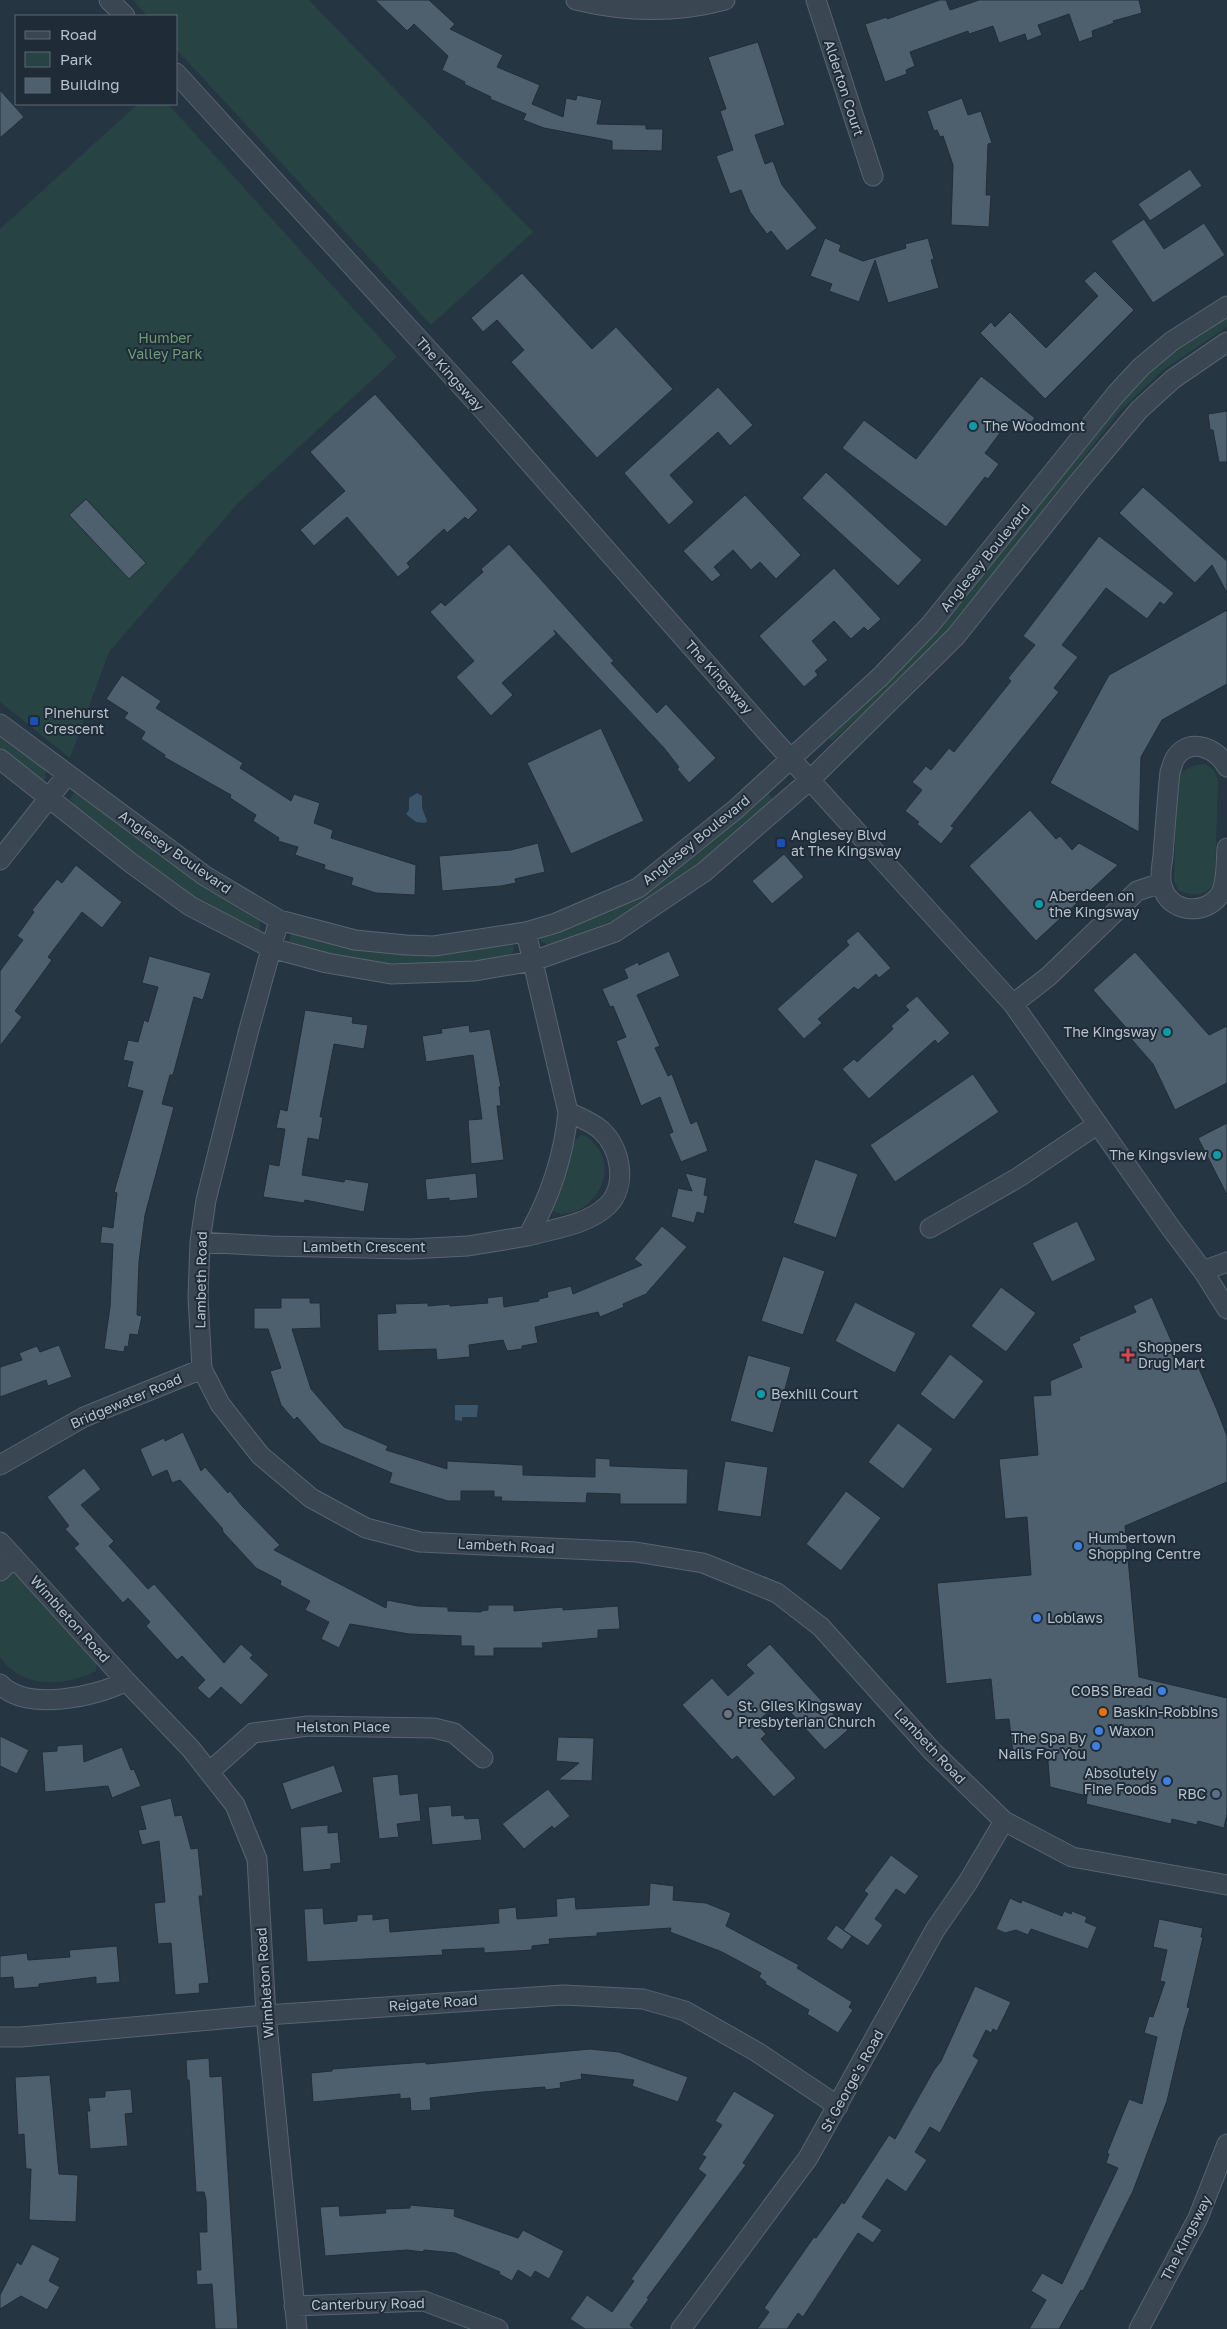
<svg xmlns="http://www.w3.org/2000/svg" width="1227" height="2329" viewBox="0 0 1227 2329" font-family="'Golos Text',sans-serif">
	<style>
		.green { fill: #284343 }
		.water { fill: #3b556b }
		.building { fill: #4e5f6d; stroke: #212e39 }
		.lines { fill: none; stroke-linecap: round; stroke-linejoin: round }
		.minor-casing { stroke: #58646f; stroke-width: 21 }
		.minor { stroke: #3a4752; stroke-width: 19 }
		.culture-dot { fill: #0f9aa8; stroke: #1f2c37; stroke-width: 2 }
		.transit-dot { fill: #1a4fb4; stroke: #1f2c37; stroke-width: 2 }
		.health-dot { fill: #e0444e; stroke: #1f2c37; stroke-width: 2 }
		.shop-dot { fill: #3f7fe0; stroke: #1f2c37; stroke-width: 2 }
		.food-dot { fill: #e8710a; stroke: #1f2c37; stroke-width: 2 }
		.worship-dot { fill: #6b7280; stroke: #1f2c37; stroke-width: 2 }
		.service-dot { fill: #5c6f8a; stroke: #1f2c37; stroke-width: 2 }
		.labels { text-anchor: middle; stroke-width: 4; stroke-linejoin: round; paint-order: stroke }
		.street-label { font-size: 14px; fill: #b7c1cc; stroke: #1f2c37 }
		.park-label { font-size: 14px; fill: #6d9d73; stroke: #1f2c37 }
		.poi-label { font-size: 14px; fill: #b7c1cc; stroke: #1f2c37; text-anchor: start }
	</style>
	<rect width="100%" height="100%" fill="#263542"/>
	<path class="green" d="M133,0H309L533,232L431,325L176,49V16H147Z
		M138,104H168L397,357L239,502L109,652L70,758L0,702V229Z
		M1227,317V327L1163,370L1120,411L955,622L911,669L832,741L826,735L1134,384L1179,347Z
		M0,729L45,768L46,779L39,780L0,749Z
		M1205,764L1214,770L1218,780L1215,879C1211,897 1191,897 1178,890L1174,881L1177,778C1185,768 1192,765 1205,764Z
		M765,789L775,802L720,853L618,919L549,945L541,942L540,934L593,911Z
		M74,792L247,910L260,921V929L257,930L198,901L76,809L70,800Z
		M292,931L501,943L513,945L514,950L511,954C496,960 479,961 463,962C423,966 384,965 345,959C327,956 310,950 293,945L289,941Z
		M581,1135C589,1136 591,1140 596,1146C623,1176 582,1228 550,1210L564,1178L575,1141Z
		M11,1566L97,1660L96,1671C65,1687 21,1689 0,1657V1577Z"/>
	<path class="water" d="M417,793L422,796V808L427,821L425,823L416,822L406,814L409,810V798Z
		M455,1405H478L477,1417H462V1421L455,1420Z"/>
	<path class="building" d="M375,0H429L455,24L450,29L503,55L497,67L540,85L532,104L563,117L566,98L576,100L577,95L602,100L597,124L646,125V129H663L662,151L612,150V141L544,128L523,120L526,114L490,99L491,97L464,84L465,82L442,70L448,56L414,24L407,31Z
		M940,0H946L950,10L979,0H1139L1142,13L1113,21L1114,23L1092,31L1093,37L1079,42L1069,14L1038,25L1042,35L1027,41L1025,34L999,43L993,26L969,34L968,31L910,52L915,66L906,70L907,74L885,82L865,24L887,17V19Z
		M758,42L785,125L755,135L765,164L773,161L782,185L817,228L787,251L771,231L767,234L750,212L741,190L730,194L716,156L733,150L720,111L726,109L708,57Z
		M0,90L24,117L0,138Z
		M962,98L968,115L981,111L992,143L988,144L986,195H991L989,227L951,225L953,165L943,136L940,137L937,130L934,131L927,111Z
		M1190,169L1202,186L1150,221L1138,204Z
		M1144,219L1164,249L1204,223L1225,255L1153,303L1111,241Z
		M825,238L841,245L839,251L863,261L906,248L905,244L928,238L934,259L931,260L939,288L888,303L875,260L859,302L829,291L832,284L810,276Z
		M1095,271L1134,310L1045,399L980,333L991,322L995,327L1010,312L1046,348L1098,296L1084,281Z
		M522,273L592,349L616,327L673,389L597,458L511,362L524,350L497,320L483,332L471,318Z
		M981,376L1035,418L1023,432L1009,421L985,453L999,464L988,479L985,477L946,527L842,448L864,420L916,459Z
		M718,387L753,425L730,446L718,432L670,475L694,502L669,525L624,473Z
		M375,394L478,510L468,520L465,517L447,533L444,529L407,563L410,567L398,577L347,517L314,546L300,530L345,491L310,452Z
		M1227,411V462H1219L1213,430H1210L1208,414Z
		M826,472L922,560L898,586L802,498Z
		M1143,487L1227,561V593L1212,565L1195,583L1119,513Z
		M745,495L801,555L776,579L760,562L751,570L733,550L714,567L721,575L712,582L683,551Z
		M86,499L146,563L129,579L69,515Z
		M1099,536L1174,593L1164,605L1160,602L1147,619L1106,588L1062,645L1078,657L1054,688L1059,692L951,826L954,828L941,844L917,824L919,822L905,811L922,790L912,782L926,766L931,770L949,748L954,752L1011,681L1008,678L1035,645L1023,636Z
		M509,544L614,661L611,663L657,713L666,704L716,758L689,783L677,769L679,767L664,748L554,630L556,634L502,683L513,695L491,716L456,677L474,661L430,612L441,602L445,606L483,572L481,569Z
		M834,568L881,619L868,631L864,627L851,639L834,621L812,641L828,660L815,671L818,675L804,687L759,636Z
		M1227,610V684L1162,720L1141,757L1139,832L1050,783L1109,675Z
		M122,675L161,701L156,708L243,763L240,768L291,801L294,794L320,803L314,823L333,830L331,838L416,865L415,895L376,893L351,885L353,878L324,869L325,865L295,855L298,847L278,841L279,838L253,821L256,815L230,798L231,795L164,757L165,755L141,739L145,732L124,718L128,713L106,699Z
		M601,728L644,821L571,854L527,763Z
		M1030,810L1056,839L1060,836L1072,850L1079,843L1118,865L1036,941L969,866Z
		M538,843L545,872L515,879L516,883L501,886L442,891L439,856L511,850Z
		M784,854L804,877L772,904L752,881Z
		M76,865L122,902L102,928L82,912L48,957L52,960L15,1011L22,1017L0,1046V971L23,940L17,936L34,912L32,910L57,879L62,883Z
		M858,931L891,968L879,978L876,974L858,990L854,987L818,1019L822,1023L804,1039L777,1009L849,945L846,941Z
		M669,951L680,976L637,995L660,1046L655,1048L668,1076L672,1074L691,1124L697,1121L708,1151L681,1162L669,1134L673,1132L660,1097L641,1106L616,1041L626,1037L613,1006L610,1007L602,989L628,978L624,969L638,962L639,965Z
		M1135,952L1209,1035L1227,1026V1083L1175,1110L1153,1064L1126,1033L1129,1031L1093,990Z
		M149,956L211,973L203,1000L194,997L173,1075H170L162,1104L174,1107L145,1215L139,1262L137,1315L142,1316L138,1335L130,1334L128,1347L125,1346L124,1352L104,1349L110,1307L113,1244L100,1243L102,1226L113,1228L117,1193L114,1192L143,1091L127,1087L133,1062L123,1060L128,1040L138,1042L144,1020L148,1022L158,987L142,983Z
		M917,996L950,1033L938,1044L935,1040L869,1099L842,1069L854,1059L857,1062L893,1029L891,1026L909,1010L905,1006Z
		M305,1010L353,1017L352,1023L368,1025L364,1049L334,1044L320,1117H323L319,1140L308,1138L302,1175L344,1182L345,1179L369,1183L364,1212L305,1200L304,1203L263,1197L269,1164L279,1166L285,1129L276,1128L280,1109L287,1111Z
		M469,1025L470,1032L490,1029L501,1087H499L501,1106H497L504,1160L471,1164L468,1120L482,1119L473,1055L426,1062L422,1036L442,1033L441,1029Z
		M973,1074L999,1112L895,1182L870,1145Z
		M1227,1123V1195L1198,1138Z
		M815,1159L858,1174L836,1238L793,1223Z
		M476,1173L478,1198L449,1201V1198L427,1200L425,1179Z
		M685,1173L707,1178L704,1195L708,1196L704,1214L697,1212L694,1223L671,1217L678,1188L692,1191Z
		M1077,1221L1096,1260L1052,1282L1032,1243Z
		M662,1226L687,1247L646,1294L623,1304L624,1307L600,1317L598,1312L535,1327L538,1343L522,1346V1349L507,1351L503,1340L469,1345L470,1357L437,1360L436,1349L378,1351L377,1314L396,1313L395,1304L428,1303V1306L450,1304V1306L488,1303L487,1298L503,1296L504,1307L539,1301V1299L548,1297L547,1292L571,1286L573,1294L642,1265L634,1259Z
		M783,1256L825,1271L803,1335L761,1321Z
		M1001,1287L1036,1313L1006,1352L971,1326Z
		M1152,1297L1182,1365L1195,1359L1217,1410L1227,1436V1482L1125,1526L1139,1677L1227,1698V1814L1224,1828L1198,1821L1197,1825L1172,1819L1171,1824L1086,1804L1087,1796L1050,1787L1047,1749L1013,1753L1009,1719L995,1720L991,1679L946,1684L937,1583L1031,1575L1027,1517L1005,1519L999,1459L1038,1455L1033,1396L1051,1395L1050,1381L1082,1367L1072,1344L1080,1340L1079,1337L1136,1312L1133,1306Z
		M281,1298H310V1303H320L321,1328L292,1329L311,1389L344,1427L388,1446L386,1450L447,1469V1461L523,1465V1475L595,1477V1458L610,1459V1466L688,1469L687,1504H620V1494L587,1493L586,1503L501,1501L502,1497H494V1491H461V1501H448L389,1483L392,1473L320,1443L297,1417L294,1420L281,1405L270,1371L281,1368L268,1329H254V1308H281Z
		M855,1302L916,1333L895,1373L835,1341Z
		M59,1345L72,1377L48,1386L46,1380L0,1397V1367L22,1360L19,1353L37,1346L40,1352Z
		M950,1354L984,1381L954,1420L920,1394Z
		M748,1355L791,1367L773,1433L730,1421Z
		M898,1423L933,1449L903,1489L868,1462Z
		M183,1432L201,1471L205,1467L228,1493L230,1491L242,1506L280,1545L274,1550L386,1608L387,1600L418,1606L448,1607V1611L481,1612V1611L488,1610V1605H514V1611L563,1607V1610L618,1606L620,1629L598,1630V1638L542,1643L543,1648H494V1656H474V1646H461V1636L409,1634L350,1624L339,1648L321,1639L329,1622L305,1610L310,1601L280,1585L281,1581L256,1568L223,1532L222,1528L180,1480L172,1483L167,1470L152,1477L140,1449L164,1438L165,1441Z
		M725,1461L768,1467L761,1517L717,1511Z
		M84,1468L101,1489L81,1505L114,1541L109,1546L148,1589L154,1584L224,1663L241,1644L253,1655L250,1658L269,1675L241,1705L221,1687L209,1699L197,1688L205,1680L182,1656L177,1660L146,1626L150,1622L128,1598L123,1603L74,1548L79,1544L65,1529L69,1526L47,1497Z
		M846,1491L881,1518L841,1571L806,1544Z
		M770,1644L848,1730L825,1750L780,1701L756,1723L766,1734L761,1739L796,1778L774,1797L737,1756L732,1760L682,1705L712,1678L728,1696L754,1673L746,1665Z
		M0,1736L29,1750L17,1774L0,1766Z
		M558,1737L594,1738L592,1781L558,1780L579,1763L556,1761Z
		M83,1744L84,1762L122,1747L131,1770L134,1769L141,1786L112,1798L108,1786L45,1792L42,1752L57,1751V1746Z
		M334,1765L343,1792L291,1810L282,1783Z
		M398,1774L400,1795L418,1793L421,1821L397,1824L399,1837L379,1839L372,1777Z
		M548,1789L570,1816L554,1829L552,1826L524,1849L502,1824Z
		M171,1798L175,1816L182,1815L191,1849L198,1848L203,1896H199L209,1983L199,1984L200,1993L175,1995L171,1943L158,1944L156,1925L154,1903L165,1902L159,1841L142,1845L138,1830L146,1829L140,1806Z
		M451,1805L452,1816L464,1815L465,1819L479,1818L482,1840L432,1845L428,1807Z
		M328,1825V1833L338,1832L341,1863L331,1864V1869L303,1872L300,1827Z
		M891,1855L919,1876L905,1895L896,1889L875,1919L883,1925L868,1946L843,1930L868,1894L864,1891Z
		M650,1883L674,1886L673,1900L706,1903L731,1913L726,1926L799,1965L797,1968L852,2002L849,2007L853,2010L838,2033L807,2014L809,2010L765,1984L766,1982L759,1977L761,1973L722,1952L670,1932L671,1928L597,1933V1936L549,1939L550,1944L532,1946V1950L484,1953V1948L442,1950L443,1955L307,1962L304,1909L323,1908L324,1924L357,1921V1915L373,1914V1920L389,1918L390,1932L499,1923L498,1909L516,1907L517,1919L557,1916L556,1899L575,1897L576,1909L649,1905Z
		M1010,1898L1021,1903L1022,1900L1062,1916L1064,1911L1071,1914L1072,1911L1087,1917L1085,1922L1097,1927L1088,1949L1031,1929L1028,1935L1016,1930L1005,1933L996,1929Z
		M1159,1919L1203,1928L1201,1937H1203L1187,2007L1190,2008L1184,2028L1167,2101L1133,2191L1083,2291L1081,2290L1059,2329H1029L1046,2300L1031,2291L1042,2273L1062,2284L1118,2168L1106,2163L1109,2154L1107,2153L1129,2099L1142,2104L1157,2037L1144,2033L1149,2016L1153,2017L1165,1982L1160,1981L1167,1950L1153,1947Z
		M836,1925L852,1936L842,1950L826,1939Z
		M117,1946L120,1982L96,1984V1977L39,1984V1987L14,1989L13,1977L0,1978V1956L27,1953L28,1960L70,1957L69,1950Z
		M975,1986L1011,2002L997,2031L993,2029L991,2033L986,2030L973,2056L979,2060L940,2133L930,2127L915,2152L927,2160L906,2192L887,2179L862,2217L882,2230L873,2243L858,2233L803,2317L798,2313L787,2329H757L769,2312L764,2308L814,2237L816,2238L842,2202L844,2204L889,2135L895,2139L934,2070L941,2061Z
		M590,2049L619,2052L688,2077L678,2102L632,2086L634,2080L581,2074L582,2079L560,2083L561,2088L545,2090V2087L483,2092L430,2098L431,2110L411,2111L410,2098L400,2099V2094L313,2102L311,2073L332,2071V2069L426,2062V2064Z
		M209,2058L210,2077L222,2076L238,2329H215L212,2284L197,2285L196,2270H201L199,2232H207L206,2200L204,2192H196L189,2080H187L186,2060Z
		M50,2075L59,2174L78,2175L76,2222L29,2220L31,2169H26L24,2134L18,2135L15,2077Z
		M131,2089L133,2113L125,2114L128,2146L90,2149L87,2111H90L88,2098L105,2097V2091Z
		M734,2091L775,2115L743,2163L746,2165L647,2298L649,2299L630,2325L635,2329H585L570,2319L587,2295L612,2312L634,2281L631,2279L706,2175L698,2169L706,2157L702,2155L722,2125L715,2121Z
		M410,2205L455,2209L454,2216L518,2238L523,2230L564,2251L549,2279L535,2271L531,2278L518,2270L512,2281L499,2274L500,2272L455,2253L424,2250L423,2252L407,2250L325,2256L320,2207L339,2206L340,2216L386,2213L385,2209L410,2208Z
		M32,2244L60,2258L49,2281L60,2287L47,2310L21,2296L0,2309V2295L17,2262L21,2265Z"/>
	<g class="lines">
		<defs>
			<path id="minor" d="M109,0L125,16
				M576,0C625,12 676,13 725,0
				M816,0L873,176
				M176,73L486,413L770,736L1013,1004L1170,1227L1203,1271L1227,1309
				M0,724L205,876L279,920L355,940L406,945L434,946L526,932L556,923L638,888L736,809L880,677L930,625L1116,394L1141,367L1172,341L1227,306
				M0,759L131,863L190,906L271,948L327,963L391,974L475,971L533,961L615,932L704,872L810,780L956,636L1076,485L1139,410L1173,379L1227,342
				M1227,767C1218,749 1190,736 1176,757C1173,761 1172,767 1170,772C1167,800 1165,828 1163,856C1162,865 1159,877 1162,886C1169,913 1206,917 1221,893C1227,881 1226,861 1227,848
				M0,860L67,775
				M279,920L248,1033L206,1200L200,1242L198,1297L202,1369L220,1404L260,1455L311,1498L366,1528L420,1542L636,1552L703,1563L777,1593L821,1627L932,1751L1004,1821L1072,1857L1227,1885
				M1013,1004L1049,976L1137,891L1161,883
				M930,1228L1019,1177L1098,1124
				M528,1236C553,1229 587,1225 607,1206C628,1186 621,1149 601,1130C592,1122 579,1117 568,1112
				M200,1242L271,1246L410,1249L468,1246L528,1236C549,1199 564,1155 568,1112L526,932
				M1203,1271L1227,1262
				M0,1465L84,1417L202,1369
				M0,1542L126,1681L191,1749L235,1805L257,1859L266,2015L297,2329
				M0,1571L14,1557
				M0,1684C26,1712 97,1697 126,1681
				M209,1772L253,1733L308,1726L434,1728L454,1733L483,1758
				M0,2037H21L266,2015L563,1995L643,1999L685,2011L757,2052L838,2106
				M294,2306L424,2301L498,2329
				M681,2329L808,2158L935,1930L968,1882L1004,1821
				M1139,2329L1198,2218L1227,2144"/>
		</defs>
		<use href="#minor" class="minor-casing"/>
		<use href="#minor" class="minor"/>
	</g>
	<g class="culture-dot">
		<circle cx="973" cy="426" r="5"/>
		<circle cx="1039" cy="904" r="5"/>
		<circle cx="1167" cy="1032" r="5"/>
		<circle cx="1217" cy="1155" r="5"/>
		<circle cx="761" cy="1394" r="5"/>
	</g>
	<g class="transit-dot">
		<rect x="29" y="716" width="10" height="10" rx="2.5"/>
		<rect x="776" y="838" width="10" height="10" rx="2.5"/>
	</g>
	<path class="health-dot" d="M1125.5 1347.5h5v5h5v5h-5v5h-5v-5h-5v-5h5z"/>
	<g class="shop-dot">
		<circle cx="1078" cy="1546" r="5"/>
		<circle cx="1037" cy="1618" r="5"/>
		<circle cx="1162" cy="1691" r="5"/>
		<circle cx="1099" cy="1731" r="5"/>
		<circle cx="1096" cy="1746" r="5"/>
		<circle cx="1167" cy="1781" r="5"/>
	</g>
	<circle class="food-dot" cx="1103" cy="1712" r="5"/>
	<circle class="worship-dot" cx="728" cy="1714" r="5"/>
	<circle class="service-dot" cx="1216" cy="1794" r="5"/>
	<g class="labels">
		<g class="street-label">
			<text transform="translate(844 88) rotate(72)" y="5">Alderton Court</text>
			<text transform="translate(450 374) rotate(48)" y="5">The Kingsway</text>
			<text transform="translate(985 558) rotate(-51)" y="5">Anglesey Boulevard</text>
			<text transform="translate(719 677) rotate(48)" y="5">The Kingsway</text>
			<text transform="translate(696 840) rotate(-39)" y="5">Anglesey Boulevard</text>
			<text transform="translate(175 852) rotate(35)" y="5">Anglesey Boulevard</text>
			<text x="364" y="1252">Lambeth Crescent</text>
			<text transform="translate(201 1280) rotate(-89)" y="5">Lambeth Road</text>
			<text transform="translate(126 1401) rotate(-23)" y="5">Bridgewater Road</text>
			<text transform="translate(506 1546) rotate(3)" y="5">Lambeth Road</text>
			<text transform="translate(70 1619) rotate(48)" y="5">Wimbleton Road</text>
			<text x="343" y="1732">Helston Place</text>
			<text transform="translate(930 1746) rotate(47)" y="5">Lambeth Road</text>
			<text transform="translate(265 1983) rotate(-94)" y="5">Wimbleton Road</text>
			<text transform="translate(433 2003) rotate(-4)" y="5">Reigate Road</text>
			<text transform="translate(852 2081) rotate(-61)" y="5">St George's Road</text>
			<text transform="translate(1186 2238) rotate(-63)" y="5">The Kingsway</text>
			<text transform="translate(368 2304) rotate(-1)" y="5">Canterbury Road</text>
		</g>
		<g class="park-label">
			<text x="165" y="343">Humber<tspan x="165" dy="16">Valley Park</tspan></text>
		</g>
		<g class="poi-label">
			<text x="983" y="431">The Woodmont</text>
			<text x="44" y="718">Pinehurst<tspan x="44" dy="16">Crescent</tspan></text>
			<text x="791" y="840">Anglesey Blvd<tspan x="791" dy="16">at The Kingsway</tspan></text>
			<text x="1049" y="901">Aberdeen on<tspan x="1049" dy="16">the Kingsway</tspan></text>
			<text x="1157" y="1037" text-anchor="end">The Kingsway</text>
			<text x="1207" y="1160" text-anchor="end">The Kingsview</text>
			<text x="1138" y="1352">Shoppers<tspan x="1138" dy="16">Drug Mart</tspan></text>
			<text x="771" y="1399">Bexhill Court</text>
			<text x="1088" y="1543">Humbertown<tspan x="1088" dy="16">Shopping Centre</tspan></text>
			<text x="1047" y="1623">Loblaws</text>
			<text x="1152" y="1696" text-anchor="end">COBS Bread</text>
			<text x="738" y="1711">St. Giles Kingsway<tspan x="738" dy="16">Presbyterian Church</tspan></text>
			<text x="1113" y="1717">Baskin-Robbins</text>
			<text x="1109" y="1736">Waxon</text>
			<text x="1086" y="1743" text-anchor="end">The Spa By<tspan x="1086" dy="16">Nails For You</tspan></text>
			<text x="1157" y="1778" text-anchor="end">Absolutely<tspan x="1157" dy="16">Fine Foods</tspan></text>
			<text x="1206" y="1799" text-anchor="end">RBC</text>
		</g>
	</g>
	<rect x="15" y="15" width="162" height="90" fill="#1f2c37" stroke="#5c6873"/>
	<rect x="25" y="31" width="25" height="8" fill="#3a4752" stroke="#5c6873"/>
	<text x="60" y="40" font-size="15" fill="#b7c1cc">Road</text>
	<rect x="25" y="52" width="25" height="15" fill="#284343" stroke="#5c6873"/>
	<text x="60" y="65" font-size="15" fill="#b7c1cc">Park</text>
	<rect x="25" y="78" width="25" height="15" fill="#4e5f6d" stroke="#5c6873"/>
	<text x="60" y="90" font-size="15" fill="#b7c1cc">Building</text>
</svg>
